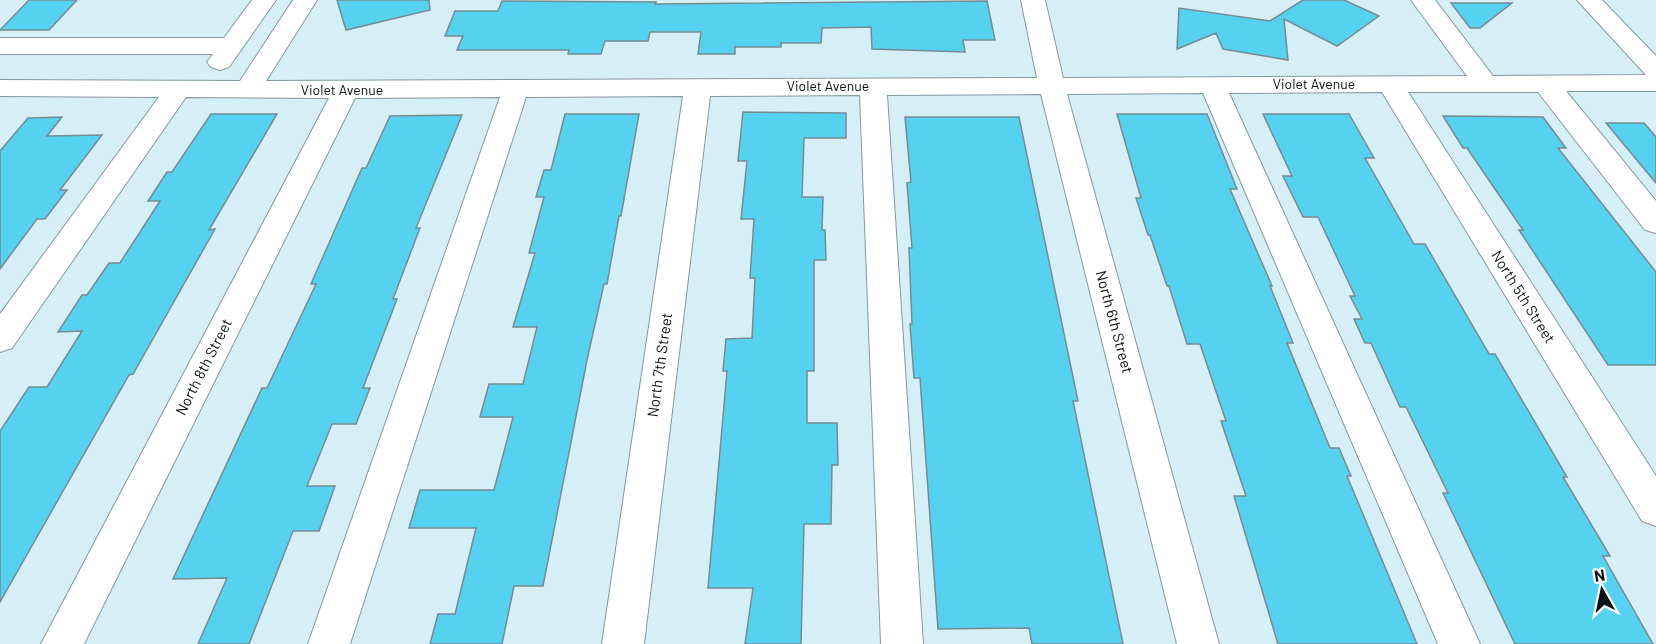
<svg xmlns="http://www.w3.org/2000/svg" width="1656" height="644" viewBox="0 0 1656 644" font-family="Barlow,sans-serif">
	<style>
		.building { fill: #55d2f0; stroke: #768c92; stroke-width: 1.5 }
		.lines { fill: none; stroke-linecap: round; stroke-linejoin: round }
		.minor-casing { stroke: #83999f; stroke-width: 2 }
		.minor { fill: #fff; fill-rule: evenodd }
		.labels { text-anchor: middle; stroke-width: 4.5; stroke-linejoin: round; paint-order: stroke }
		.far-street-label { font-size: 14px; fill: #081012; stroke: #fff }
		.street-label { font-size: 15px; fill: #081012; stroke: #fff }
	</style>
	<rect width="100%" height="100%" fill="#d6eef5"/>
	<path class="building" d="M29,0H77L49,30H0Z
		M337,0H429L430,10L346,30Z
		M1303,0H1344L1379,16L1337,46L1284,19L1288,60L1223,49L1216,33L1177,49L1179,8L1270,21Z
		M502,1L656,2L655,4L987,1L995,40H963L965,52L872,49L871,27L822,28L821,43H781V47H735V54H698L701,32H650L648,41H605L601,54H568L569,50H457L463,36H445L455,11H498Z
		M1451,3H1512L1480,28H1470Z
		M743,112L846,113V138H804L802,197H823L822,230H825L826,260H814V371H807V423H837L838,465H832L831,524H804L801,644H745L753,588H708L727,371H723L726,339L752,338L755,278H750L754,219H741L747,161H738Z
		M211,114H277L209,230L215,229L133,374L129,375L0,602V431L29,387H47L82,331L58,332L82,295H87L109,263H120L160,201H148L167,172H172Z
		M565,114H639L621,216H619L607,284H604L587,360L543,586H514L502,644H430L438,614H455L476,528H409L420,490H494L513,417H480L489,384H523L537,327H513L535,253H529L544,197H536L544,170H551Z
		M1117,114H1207L1237,189H1230L1272,286H1270L1293,343H1287L1330,448H1339L1351,476H1347L1417,644H1278L1234,496H1246L1221,421H1226L1200,344H1187L1169,286H1167L1150,235H1148L1136,198H1141Z
		M1263,114H1349L1374,158H1365L1414,244H1425L1489,354H1495L1567,477H1563L1610,556H1603L1653,644H1515L1443,493H1448L1406,407H1400L1371,343H1365L1354,319H1362L1350,296H1355L1318,217H1303L1283,176H1292Z
		M462,115L416,228H420L393,299H397L363,388H370L356,424H332L307,486H335L319,531H293L249,644H198L227,578L173,579L262,388H267L316,284H311L362,168H366L390,116Z
		M1443,116L1543,117L1566,148H1558L1656,272V365H1608L1519,230H1523L1467,148H1463Z
		M62,117L47,136L102,135L60,190H67L45,219H37L0,269V151L28,118Z
		M905,117H1019L1078,401H1073L1123,644H1032L1029,628L938,629L920,378H914L910,324H912L909,248H912L907,183L911,182Z
		M1606,123H1644L1656,137V183Z"/>
	<g class="lines">
		<defs>
			<path id="minor" d="M252,0H276L229,67L220,70L211,67L207,62L213,54H0V38H224Z
				M293,0H317L266,81L1037,78L1021,0H1045L1063,78L1467,76L1411,0H1435L1493,76L1646,75L1577,0H1602L1656,56V91H1566L1656,201V233L1645,230L1538,92H1408L1656,476V526L1642,521L1382,92L1229,93L1480,644H1438L1203,93L1067,94L1219,644H1177L1041,94L887,95L923,644H881L860,95L710,96L644,644H602L683,96L526,97L350,644H308L500,97L355,98L84,644H41L329,98L186,97L12,348L0,352V314L159,97L0,96V80L240,81Z"/>
		</defs>
		<use href="#minor" class="minor-casing"/>
		<use href="#minor" class="minor"/>
	</g>
	<g class="labels">
		<g class="far-street-label">
			<text x="1314" y="89">Violet Avenue</text>
			<text x="828" y="91">Violet Avenue</text>
			<text x="342" y="95">Violet Avenue</text>
		</g>
		<g class="street-label">
			<text transform="translate(1523 297) rotate(58)" y="5">North 5th Street</text>
			<text transform="translate(1114 322) rotate(75)" y="5">North 6th Street</text>
			<text transform="translate(660 365) rotate(-82)" y="5">North 7th Street</text>
			<text transform="translate(204 367) rotate(-63)" y="5">North 8th Street</text>
		</g>
	</g>
	<g transform="translate(1602 590) rotate(351)" stroke="#ffffff" stroke-width="4.5" paint-order="stroke">
	<path d="M0-4.5L10 22L0 15L-10 22Z" fill="#081012"/>
	<text y="-9" font-size="16" font-weight="bold" text-anchor="middle" fill="#081012">N</text>
	</g>
</svg>
